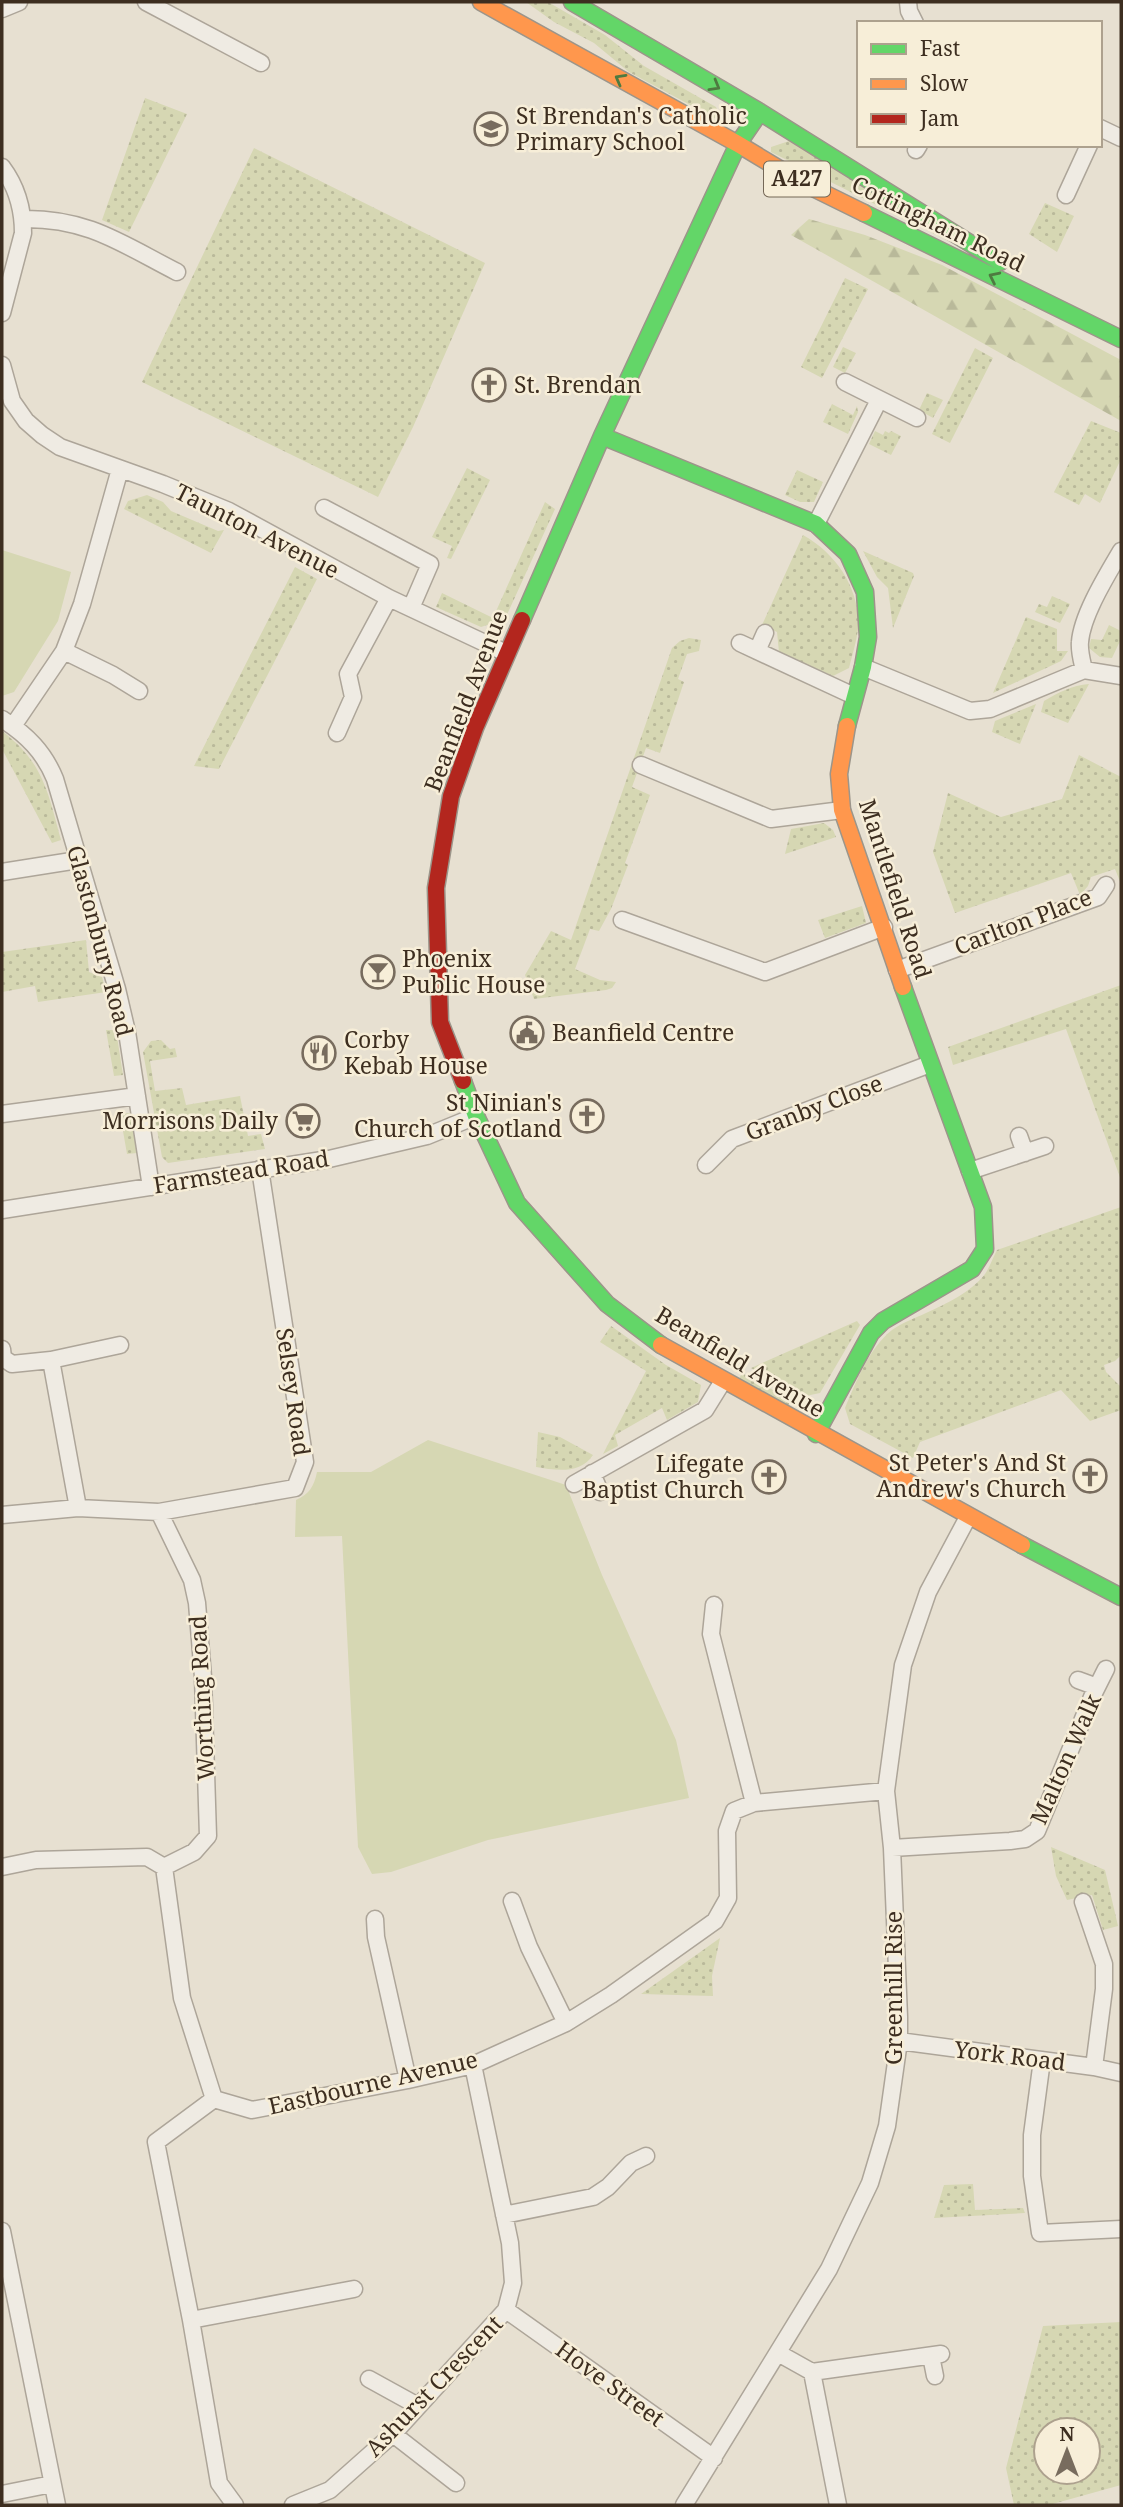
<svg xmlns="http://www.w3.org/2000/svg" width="1123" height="2507" viewBox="0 0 1123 2507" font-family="'Noto Serif',serif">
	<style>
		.grass { fill: url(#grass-dots); fill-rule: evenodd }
		.forest { fill: url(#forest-firs) }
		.park { fill: #d6d7b3 }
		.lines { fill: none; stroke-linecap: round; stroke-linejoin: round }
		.street-casing { stroke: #ada599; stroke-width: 19 }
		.fast-casing { stroke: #9c958a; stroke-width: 19 }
		.slow-casing { stroke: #9c958a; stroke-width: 19 }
		.jam-casing { stroke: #9c958a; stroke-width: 19 }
		.street { stroke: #efebe3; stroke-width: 16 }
		.fast { stroke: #63d668; stroke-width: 16 }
		.slow { stroke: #ff974d; stroke-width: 16 }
		.jam { stroke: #b3261e; stroke-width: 16 }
		.oneway { stroke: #4e7a40 }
		.labels { text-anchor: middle; stroke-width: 5; stroke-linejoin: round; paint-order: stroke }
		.shield { fill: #f7eed8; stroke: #756857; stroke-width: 2 }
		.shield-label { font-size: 21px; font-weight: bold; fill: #3d2e20 }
		.poi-label { font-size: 23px; fill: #3d2e20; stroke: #f7eed8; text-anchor: start }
		.street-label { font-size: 23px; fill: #3d2e20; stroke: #f7eed8 }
	</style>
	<defs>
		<pattern id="grass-dots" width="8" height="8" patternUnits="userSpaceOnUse" patternTransform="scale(1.75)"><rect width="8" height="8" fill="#d6d7b3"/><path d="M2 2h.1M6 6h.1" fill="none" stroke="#b9b99a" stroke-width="1.8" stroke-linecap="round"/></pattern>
		<pattern id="forest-firs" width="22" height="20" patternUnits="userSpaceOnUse" patternTransform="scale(1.75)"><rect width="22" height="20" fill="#d6d7b3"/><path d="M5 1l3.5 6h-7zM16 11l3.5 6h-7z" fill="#b9b99a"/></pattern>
	</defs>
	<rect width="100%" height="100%" fill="#e7e0d1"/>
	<path class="grass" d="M526,2H548L605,35L644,66L716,107L720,116L718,120L629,72L594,43L554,22Z
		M145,98L187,114L129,232L102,220Z
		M789,141L994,264L771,152V147Z
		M254,148L485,263L413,427L378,497L142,382Z
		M1045,203L1074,216L1057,252L1029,234Z
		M845,278L868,289L822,378L801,367Z
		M843,347L856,353L845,373L833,367Z
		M975,348L993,358L950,443L932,434Z
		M927,393L943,400L933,418L919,410Z
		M832,404L853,415L857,406L858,412L848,434L823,422Z
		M1091,421L1121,433V459L1100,503L1085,494L1079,505L1054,492Z
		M875,431L883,435L885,431L889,433L891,431L901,436L891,455L869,444Z
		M467,468L490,480L451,559L447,558L452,546L432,537Z
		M797,470L823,482L814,502H800L785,495Z
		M147,495L163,502L171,511L218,531L224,530L211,553L124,509L128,501Z
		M545,502L555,509L505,619L481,627L436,607L442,593L493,618Z
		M803,535C837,554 861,590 858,630C856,643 852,656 849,668L833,676L779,652L777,632L762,625Z
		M863,551L913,573L914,576L893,628L888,588L877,577Z
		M295,567L317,579L219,769L194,766Z
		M1052,596L1070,604L1060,623L1035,612L1039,604L1047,607Z
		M1026,617L1057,629V651H1068L1061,661L993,693Z
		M1109,625L1121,631V639L1112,658L1100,657L1089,648L1091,639L1102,640Z
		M689,638L701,640L699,651L687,654L678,679L684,682L660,753L646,748L632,787L650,795L625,863L628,865L611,909L599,931L590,929L575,969L600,980L616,982L612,988L606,990L534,999L525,975L551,931L571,940L672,648L680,641Z
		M1089,684L1068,723L1041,712L1044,701C1058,693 1072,685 1089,684Z
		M1036,704L1020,744L992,732L995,721Z
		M2,731C43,762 48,792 61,840L52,843L2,749Z
		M1079,755L1121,777V884L1115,869L1091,877L1088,886L1080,895L1071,873L955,913L933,852L948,793L1001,817L1062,799Z
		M824,823L833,830L836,837L785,854L791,829Z
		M862,906L866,923L825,938L818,920Z
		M86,940L89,972L102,977L106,992L38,1002L35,986L2,992V952Z
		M1121,985V1180L1066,1029L953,1065L948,1047Z
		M106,1030H116L123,1075L114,1076Z
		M161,1040L170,1049L175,1048L177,1057L150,1061L155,1091L182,1088L186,1105L240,1096L248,1136L261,1134L265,1149L168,1163L162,1157L143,1052L151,1041Z
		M130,1113L137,1153L127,1154L120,1114Z
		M1121,1207V1355L1115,1361L1104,1365L1106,1372L1121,1387V1410L1090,1421L1061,1390L920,1442L913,1458L850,1424L845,1408C856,1382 869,1348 892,1330C902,1323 915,1318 926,1313C946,1304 971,1292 985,1274C990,1267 993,1257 997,1250Z
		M857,1321L860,1325L820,1393L801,1397L751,1368Z
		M611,1326L666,1365L701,1385L698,1402L667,1420L662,1408L615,1435L618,1446L603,1454L646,1371L600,1342Z
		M742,1373L791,1400L788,1406L739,1379Z
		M538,1432L560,1437L593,1455C580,1475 555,1470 536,1467Z
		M1051,1847L1105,1870L1118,1926L1103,1930L1092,1895L1067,1900L1056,1876Z
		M720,1938L712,1976L713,1996L641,1994Z
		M973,2184L975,2210L1023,2208L1025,2213L934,2218L944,2185Z
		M1121,2322V2485L1049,2505H1014L1006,2468L1043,2326ZM1046,2430H1088V2472H1046Z"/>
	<path class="forest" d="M809,219L865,235L942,265L1121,360V421L791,235Z"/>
	<path class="park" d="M2,550L71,572L58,621L14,692L2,696Z
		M428,1440L566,1485L602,1575L676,1740L689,1798L488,1840L391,1872L372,1874L358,1847L342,1536L295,1537L296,1500C309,1494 314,1487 317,1472H371Z"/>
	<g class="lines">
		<defs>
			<path id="street" d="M146,2L261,63
				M908,2L909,11L915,23
				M2,9L19,2
				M1100,128L1121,138
				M916,150L919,145
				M2,167C17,187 23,208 23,233L2,313
				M1066,195L1089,145
				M23,219C88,218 122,244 177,272
				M2,365L12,401L26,421L42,435L60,447L163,484L229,511L389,598L506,653
				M845,382L917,418
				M324,508L430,564L411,608
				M816,524L879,400
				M740,643L854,696
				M64,651L113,675L139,691
				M757,651L765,633
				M863,667L970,711L990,709L1084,670L1121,676
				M1084,670C1082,661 1079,651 1080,642C1082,615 1107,575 1121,551
				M2,719C27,735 44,752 55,779L117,989L127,1032L151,1187
				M13,726L64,651L82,604L120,469
				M337,733L353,697L348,674L389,598
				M641,765L771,819L842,810
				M2,872L78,860
				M622,920L765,972L884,927
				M897,970L1098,897L1106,885
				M2,1114L137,1096
				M1019,1136L1025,1153
				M706,1165L732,1139L930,1064
				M970,1171L1045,1146
				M2,1210L329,1159L427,1136L476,1116
				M2,1349L3,1358L12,1364L51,1360L78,1508
				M51,1360L120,1345
				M592,1473L600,1492
				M574,1484L705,1410L723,1381
				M159,1512L192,1580L197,1603L203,1677L208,1836L194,1852L164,1867
				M2,1515L78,1508L159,1512L295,1488L305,1462L260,1169
				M714,1605L711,1634L754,1803
				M1078,1680L1097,1687
				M892,1848L1010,1841L1025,1839L1037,1831L1092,1697L1106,1669
				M2,1867L36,1860L147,1857L164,1867L182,1998L214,2099L252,2110L408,2080L473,2065L566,2023L611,1995L715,1921L728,1898L727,1831L734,1811L754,1803L886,1791
				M512,1901L529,1947L566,2023
				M1083,1902L1104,1964V1989L1094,2067
				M375,1919L376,1937L408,2080
				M899,2041L1094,2067L1121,2073
				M1042,2060L1032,2135V2176L1040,2233L1121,2229
				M214,2099L156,2142L191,2320L219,2483L235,2505
				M504,2215L593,2197L608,2187L631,2163L646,2156
				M2,2231L57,2505
				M506,2310L714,2458
				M191,2320L354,2289
				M778,2353L812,2372L838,2505
				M931,2356L935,2376
				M812,2372L941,2354
				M369,2379L418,2406
				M393,2434L456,2483
				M2,2494L52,2484
				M293,2505L330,2490L393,2434L506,2310L513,2283L510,2243L473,2065
				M684,2505L829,2269L870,2183L887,2126L899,2041V2017L892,1848L886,1791L903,1665L928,1592L968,1517"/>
			<path id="fast" d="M572,2L760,112L1000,262
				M864,213L1121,339
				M602,436L816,524L848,554L865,592L868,637L863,667L847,726
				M522,620L602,436L738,144L760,112
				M463,1081L476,1116L517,1203L607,1304L661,1345
				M816,1434L871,1333L883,1321L972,1269L985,1249L983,1207L903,987
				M1022,1545L1121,1597"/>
			<path id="slow" d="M481,2L738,144L801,182L864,213
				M847,726L839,774L842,810L903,987
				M661,1345L1022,1545"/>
			<path id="jam" d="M463,1081L440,1022L436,888L451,796L475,728L522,620"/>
		</defs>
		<use href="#street" class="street-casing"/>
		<use href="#fast" class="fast-casing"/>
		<use href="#slow" class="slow-casing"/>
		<use href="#jam" class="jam-casing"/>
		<use href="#street" class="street"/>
		<use href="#fast" class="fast"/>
		<use href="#slow" class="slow"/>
		<use href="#jam" class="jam"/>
	</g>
	<defs><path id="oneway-chevron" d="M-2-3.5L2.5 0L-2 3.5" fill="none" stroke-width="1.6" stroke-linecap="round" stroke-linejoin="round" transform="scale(1.75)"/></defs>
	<g class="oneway">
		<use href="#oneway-chevron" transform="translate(620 79) rotate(-151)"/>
		<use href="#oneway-chevron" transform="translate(715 86) rotate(30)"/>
		<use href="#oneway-chevron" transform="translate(994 277) rotate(-154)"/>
	</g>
	<defs>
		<symbol id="school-ring" viewBox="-11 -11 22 22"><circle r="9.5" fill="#f7eed8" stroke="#786c5e" stroke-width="1.5"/><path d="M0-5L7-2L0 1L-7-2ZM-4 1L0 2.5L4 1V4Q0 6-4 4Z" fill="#786c5e"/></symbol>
		<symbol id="church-ring" viewBox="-11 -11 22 22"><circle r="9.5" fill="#f7eed8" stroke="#786c5e" stroke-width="1.5"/><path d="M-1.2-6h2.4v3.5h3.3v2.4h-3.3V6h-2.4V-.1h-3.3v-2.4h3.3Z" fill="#786c5e"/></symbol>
		<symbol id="bar-ring" viewBox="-11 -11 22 22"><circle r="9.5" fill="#f7eed8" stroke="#786c5e" stroke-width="1.5"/><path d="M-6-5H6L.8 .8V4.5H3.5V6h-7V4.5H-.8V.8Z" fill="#786c5e"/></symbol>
		<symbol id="civic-ring" viewBox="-11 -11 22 22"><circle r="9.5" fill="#f7eed8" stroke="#786c5e" stroke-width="1.5"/><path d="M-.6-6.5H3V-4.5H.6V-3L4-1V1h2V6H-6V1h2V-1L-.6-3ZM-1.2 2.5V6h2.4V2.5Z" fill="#786c5e"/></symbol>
		<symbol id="restaurant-ring" viewBox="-11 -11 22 22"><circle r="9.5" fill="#f7eed8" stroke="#786c5e" stroke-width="1.5"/><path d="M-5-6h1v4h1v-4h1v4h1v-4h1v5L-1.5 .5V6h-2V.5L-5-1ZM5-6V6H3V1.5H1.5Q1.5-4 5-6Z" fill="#786c5e"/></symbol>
		<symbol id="supermarket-ring" viewBox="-11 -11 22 22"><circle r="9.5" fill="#f7eed8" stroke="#786c5e" stroke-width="1.5"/><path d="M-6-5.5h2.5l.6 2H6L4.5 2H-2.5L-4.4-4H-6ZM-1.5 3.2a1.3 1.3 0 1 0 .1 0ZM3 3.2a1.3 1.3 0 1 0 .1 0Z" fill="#786c5e"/></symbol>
	</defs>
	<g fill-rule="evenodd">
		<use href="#school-ring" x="472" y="110" width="38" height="38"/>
		<use href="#church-ring" x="470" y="366" width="38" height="38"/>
		<use href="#bar-ring" x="359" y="953" width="38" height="38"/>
		<use href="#civic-ring" x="508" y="1014" width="38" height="38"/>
		<use href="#restaurant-ring" x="300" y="1034" width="38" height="38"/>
		<use href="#church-ring" x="568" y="1097" width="38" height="38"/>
		<use href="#supermarket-ring" x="284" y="1102" width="38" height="38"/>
		<use href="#church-ring" x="1071" y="1457" width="38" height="38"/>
		<use href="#church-ring" x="750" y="1458" width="38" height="38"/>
	</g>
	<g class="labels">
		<rect class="shield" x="764" y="161.5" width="66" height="35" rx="5"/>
		<g class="shield-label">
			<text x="797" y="186">A427</text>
		</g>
		<g class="poi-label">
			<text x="516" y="124">St Brendan's Catholic<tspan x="516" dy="26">Primary School</tspan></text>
			<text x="514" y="393">St. Brendan</text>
			<text x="402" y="967">Phoenix<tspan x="402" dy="26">Public House</tspan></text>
			<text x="552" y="1041">Beanfield Centre</text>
			<text x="344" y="1048">Corby<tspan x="344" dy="26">Kebab House</tspan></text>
			<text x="562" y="1111" text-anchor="end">St Ninian's<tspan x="562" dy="26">Church of Scotland</tspan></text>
			<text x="278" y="1129" text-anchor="end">Morrisons Daily</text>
			<text x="1066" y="1471" text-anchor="end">St Peter's And St<tspan x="1066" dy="26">Andrew's Church</tspan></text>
			<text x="744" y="1472" text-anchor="end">Lifegate<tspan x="744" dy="26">Baptist Church</tspan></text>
		</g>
		<g class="street-label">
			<text transform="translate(938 224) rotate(26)" y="8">Cottingham Road</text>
			<text transform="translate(257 531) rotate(27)" y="8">Taunton Avenue</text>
			<text transform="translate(466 701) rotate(-69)" y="8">Beanfield Avenue</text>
			<text transform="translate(895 889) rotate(72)" y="8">Mantlefield Road</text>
			<text transform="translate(1023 922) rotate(-21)" y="8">Carlton Place</text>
			<text transform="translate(100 941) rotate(75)" y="8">Glastonbury Road</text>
			<text transform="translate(814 1108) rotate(-21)" y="8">Granby Close</text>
			<text transform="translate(241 1172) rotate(-9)" y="8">Farmstead Road</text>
			<text transform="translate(740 1362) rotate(31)" y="8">Beanfield Avenue</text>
			<text transform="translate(293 1392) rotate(82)" y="8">Selsey Road</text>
			<text transform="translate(202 1698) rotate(-93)" y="8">Worthing Road</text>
			<text transform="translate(1066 1759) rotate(-66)" y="8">Malton Walk</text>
			<text transform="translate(894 1988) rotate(-90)" y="8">Greenhill Rise</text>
			<text transform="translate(1010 2056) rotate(7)" y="8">York Road</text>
			<text transform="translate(373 2083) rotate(-13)" y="8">Eastbourne Avenue</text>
			<text transform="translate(610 2384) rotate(36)" y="8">Hove Street</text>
			<text transform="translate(434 2386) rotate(-46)" y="8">Ashurst Crescent</text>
		</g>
	</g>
	<rect width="1123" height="2507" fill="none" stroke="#3d2e20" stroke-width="7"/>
	<rect x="857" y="21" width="245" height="126" fill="#f7eed8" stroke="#ada18e" stroke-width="2"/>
	<rect x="871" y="44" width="35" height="10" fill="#63d668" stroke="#ada18e" stroke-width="2"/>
	<text x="920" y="56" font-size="21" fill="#3d2e20">Fast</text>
	<rect x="871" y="79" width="35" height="10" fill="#ff974d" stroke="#ada18e" stroke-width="2"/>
	<text x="920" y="91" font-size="21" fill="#3d2e20">Slow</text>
	<rect x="871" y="114" width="35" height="10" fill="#b3261e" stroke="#ada18e" stroke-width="2"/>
	<text x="920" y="126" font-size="21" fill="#3d2e20">Jam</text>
	<g transform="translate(1067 2451)"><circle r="33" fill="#f7eed8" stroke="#ada18e" stroke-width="2"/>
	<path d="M0-5L12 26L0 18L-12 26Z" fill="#786c5e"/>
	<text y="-10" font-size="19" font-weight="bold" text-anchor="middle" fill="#3d2e20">N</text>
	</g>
</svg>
